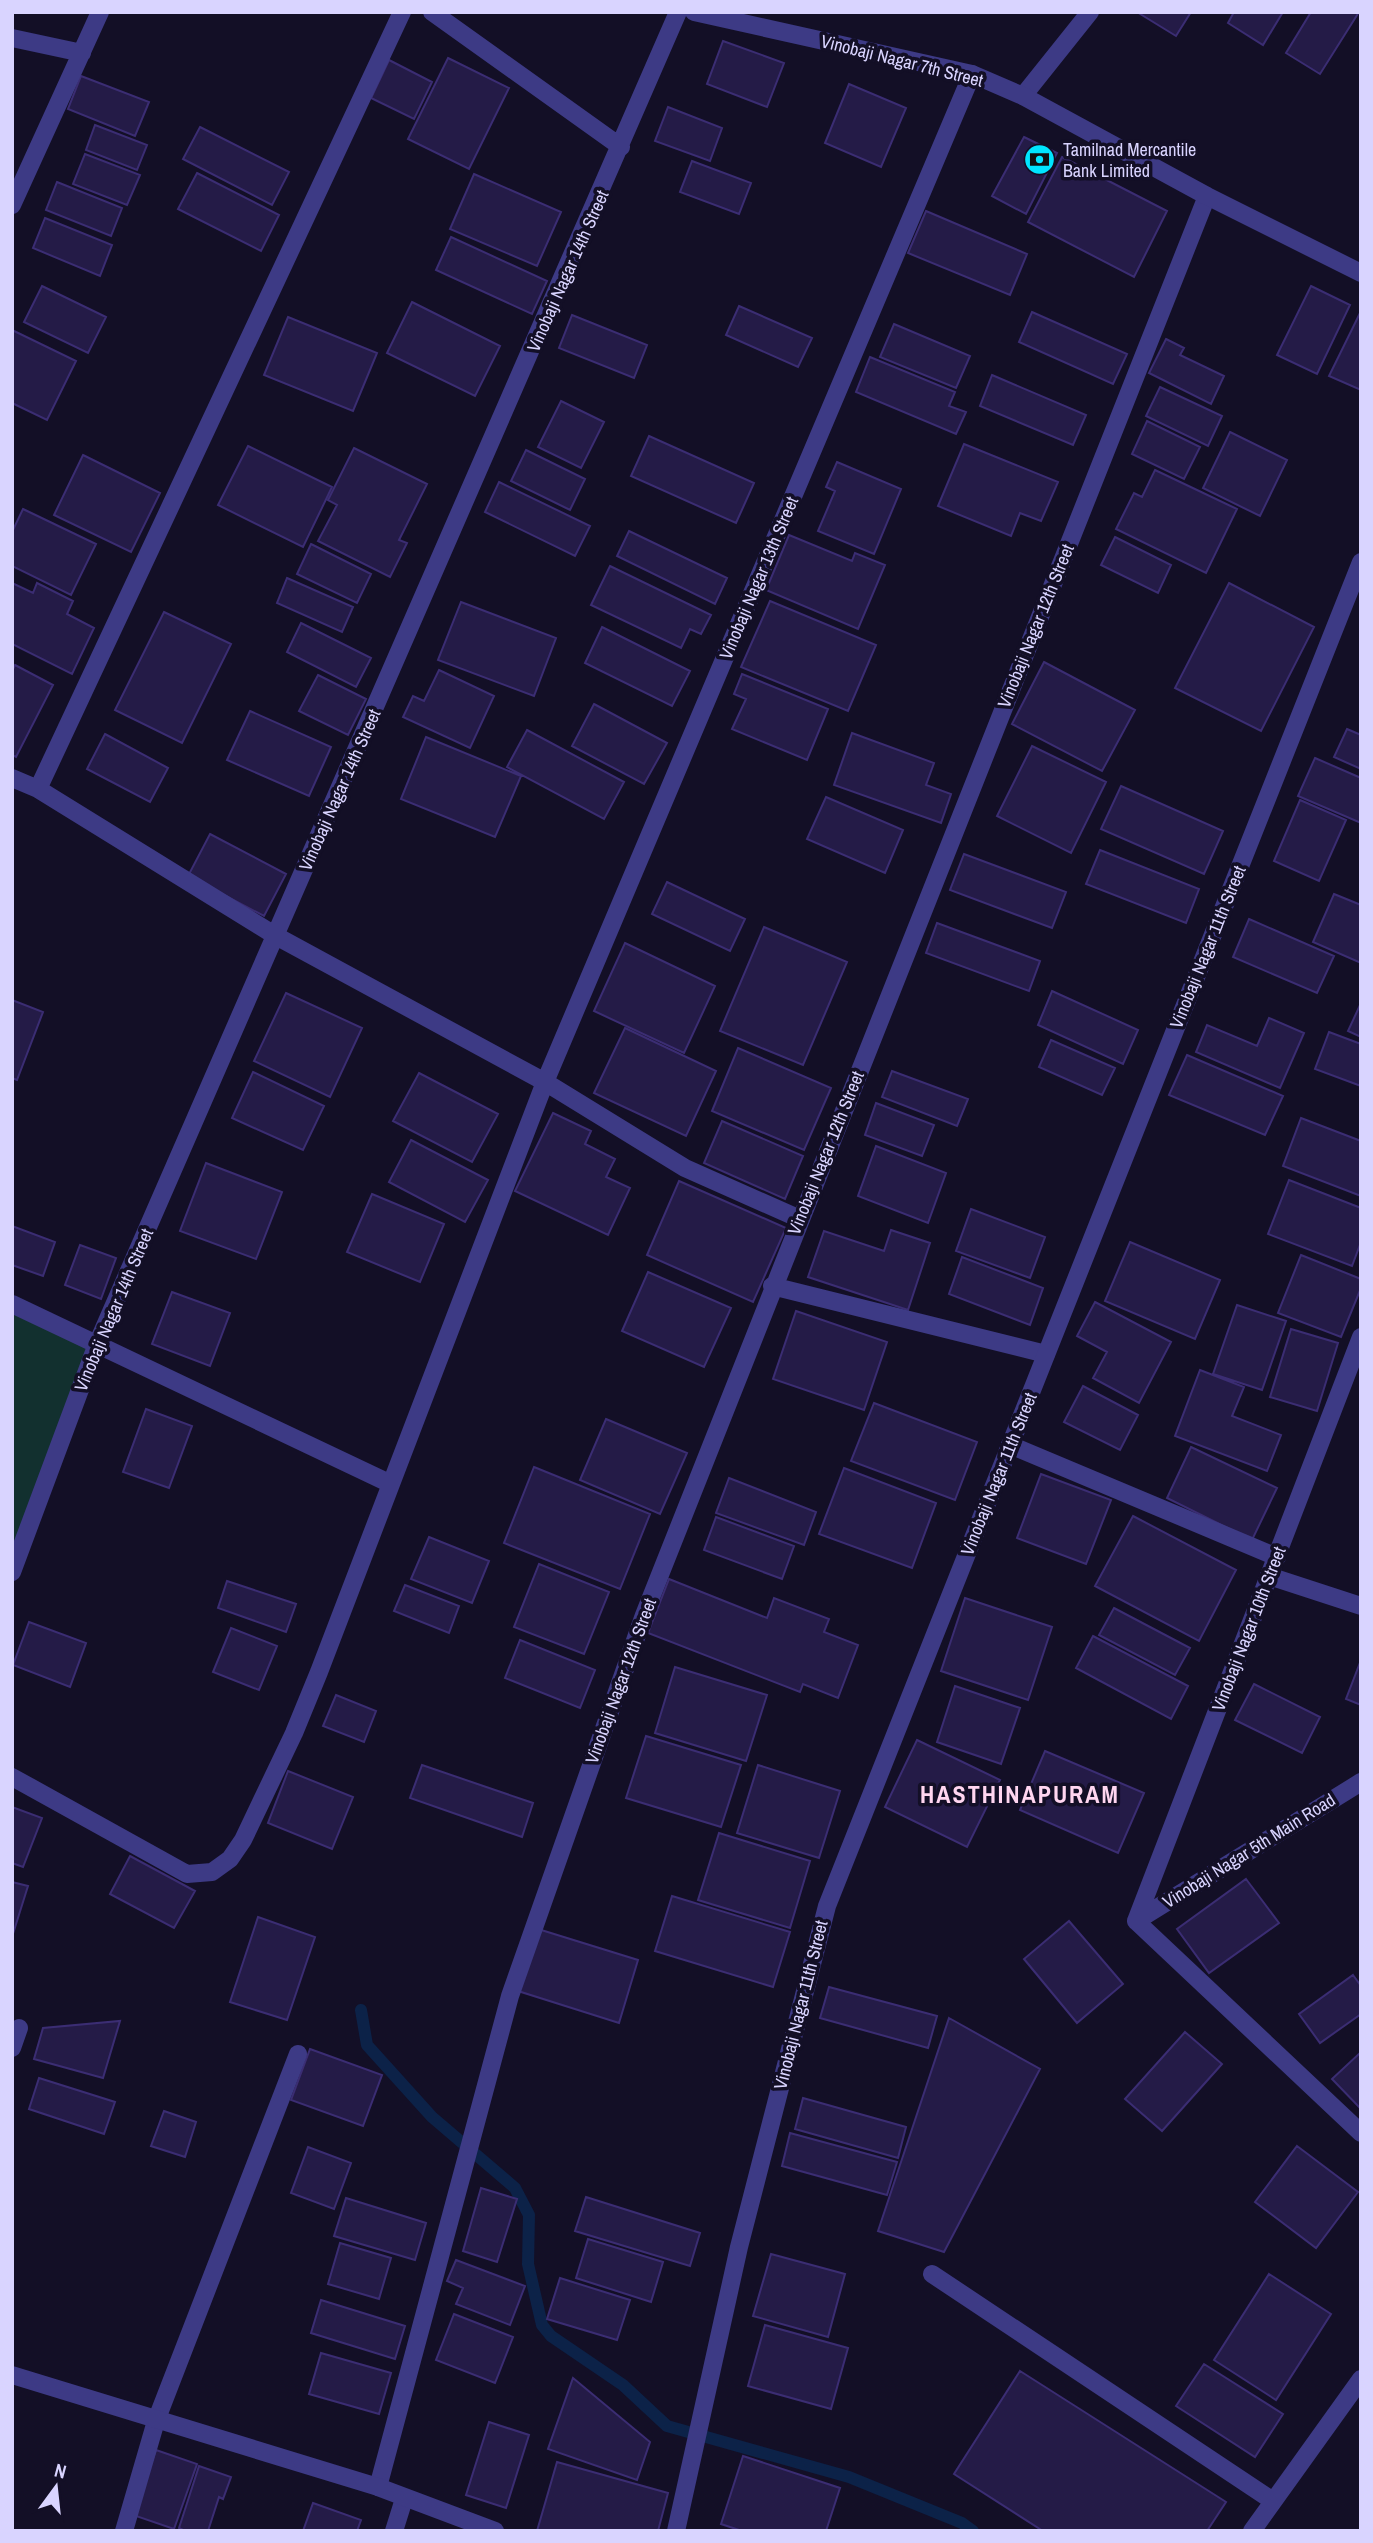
<svg xmlns="http://www.w3.org/2000/svg" width="1373" height="2543" viewBox="0 0 1373 2543" font-family="'Archivo Narrow',sans-serif">
	<style>
		.green { fill: #12302f }
		.lines { fill: none; stroke-linecap: round; stroke-linejoin: round }
		.stream { stroke: #0c2248; stroke-width: 12 }
		.building { fill: #241b47; stroke: #3b2d73; stroke-width: 2 }
		.minor { stroke: #3d3a85; stroke-width: 18 }
		.tertiary { stroke: #3d3a85; stroke-width: 18 }
		.labels { text-anchor: middle; stroke-width: 7; stroke-linejoin: round; paint-order: stroke }
		.street-label { font-size: 18px; fill: #d9d4ff; stroke: #130f26 }
		.poi-label { font-size: 18px; fill: #d9d4ff; stroke: #130f26; text-anchor: start }
		.district-label { font-size: 24px; font-weight: bold; letter-spacing: 2px; fill: #ffd6f0; stroke: #130f26 }
	</style>
	<rect width="100%" height="100%" fill="#130f26"/>
	<path class="green" d="M12,1304L97,1344L12,1572Z"/>
	<g class="lines">
		<path class="stream" d="M361,2010L367,2045L432,2117L515,2188L529,2215L528,2264L542,2325L551,2336L623,2385L667,2426L849,2477L962,2523L973,2531"/>
	</g>
	<path class="building" d="M1137,12H1191L1176,36Z
		M1234,12H1283L1263,45L1228,23Z
		M1311,12H1359L1320,74L1286,53Z
		M723,41L784,63L767,107L707,84Z
		M448,58L509,88L469,169L408,139Z
		M389,60L432,82L414,119L371,98Z
		M81,76L149,102L135,136L68,109Z
		M849,84L906,108L881,167L825,143Z
		M668,107L722,128L710,161L655,141Z
		M95,125L147,145L137,170L86,150Z
		M200,127L289,172L272,205L183,159Z
		M1024,137L1057,153L1026,214L992,196Z
		M85,154L140,175L127,205L73,184Z
		M1062,157L1167,211L1134,277L1028,222Z
		M692,161L751,183L739,214L680,192Z
		M197,173L279,215L261,251L178,209Z
		M474,174L561,212L537,266L450,229Z
		M57,182L122,208L111,236L46,210Z
		M926,211L1027,254L1010,295L908,253Z
		M45,218L112,245L100,276L33,248Z
		M451,237L547,281L532,314L436,270Z
		M42,286L106,317L88,353L24,322Z
		M1311,286L1350,305L1317,374L1277,355Z
		M412,302L500,346L475,396L387,353Z
		M739,306L812,338L798,367L726,335Z
		M1361,311V390L1329,376Z
		M1032,312L1127,354L1113,384L1019,342Z
		M572,315L647,345L634,378L559,348Z
		M288,317L377,353L353,411L264,375Z
		M894,324L970,356L956,388L880,357Z
		M12,330L76,361L47,420L12,403Z
		M1166,339L1184,348L1180,355L1224,376L1211,404L1149,373Z
		M870,357L955,392L949,406L966,412L956,434L856,392Z
		M992,375L1086,415L1073,445L980,406Z
		M1160,387L1222,416L1208,446L1146,416Z
		M561,401L604,422L581,468L538,447Z
		M1147,421L1200,447L1184,479L1132,454Z
		M1230,432L1287,460L1260,516L1203,488Z
		M649,436L754,483L736,523L631,476Z
		M964,444L1058,482L1041,521L1020,513L1011,536L938,506Z
		M248,446L332,487L303,547L218,505Z
		M354,448L427,484L399,540L407,543L390,577L318,541L337,505L328,500Z
		M526,450L585,479L570,510L511,481Z
		M83,455L160,493L131,552L54,515Z
		M837,462L901,489L874,554L818,531L835,491L826,487Z
		M1155,470L1237,509L1206,573L1116,529L1134,493L1142,497Z
		M499,482L590,526L575,556L485,512Z
		M23,509L96,544L71,595L12,566V532Z
		M629,531L727,578L715,604L617,556Z
		M789,535L852,561L855,553L885,565L858,629L766,590Z
		M1115,537L1171,565L1158,593L1101,565Z
		M311,544L371,574L357,603L297,574Z
		M610,566L711,615L701,634L690,629L681,648L591,605Z
		M287,578L353,607L342,632L277,603Z
		M12,583L33,593L37,583L73,601L67,614L94,628L72,674L12,644Z
		M1229,583L1314,627L1261,731L1175,688Z
		M770,601L876,645L848,711L741,667Z
		M461,602L556,638L534,696L438,660Z
		M164,612L231,644L182,743L115,710Z
		M301,623L371,658L356,687L287,652Z
		M602,627L690,671L672,706L585,663Z
		M1044,662L1135,710L1102,771L1012,724Z
		M15,665L53,685L16,757L12,755V671Z
		M439,670L494,696L470,748L403,717L413,696L424,701Z
		M742,674L828,709L807,760L732,729L746,699L734,694Z
		M318,675L366,699L348,735L299,711Z
		M594,704L667,743L644,784L572,746Z
		M250,711L331,747L309,796L227,760Z
		M1347,729L1361,735V769L1334,757Z
		M527,730L624,782L604,819L507,767Z
		M852,733L934,763L926,785L951,794L941,823L834,785Z
		M105,734L168,768L150,802L87,769Z
		M426,737L521,776L495,837L401,799Z
		M1032,746L1106,782L1071,853L997,816Z
		M1315,758L1361,778V823L1298,796Z
		M1121,786L1223,831L1204,874L1101,829Z
		M826,797L903,830L885,873L807,839Z
		M1300,800L1346,820L1319,881L1274,861Z
		M210,834L286,874L264,916L188,876Z
		M1100,850L1199,889L1186,923L1086,884Z
		M964,854L1066,892L1052,928L950,890Z
		M667,882L745,919L730,951L652,914Z
		M1334,894L1361,905V963L1313,942Z
		M1249,919L1334,956L1317,993L1233,957Z
		M937,923L1040,961L1029,991L926,953Z
		M764,927L847,962L803,1065L720,1031Z
		M625,943L715,986L684,1053L594,1011Z
		M1052,991L1138,1030L1123,1064L1038,1025Z
		M286,993L362,1028L330,1097L254,1061Z
		M12,1000L43,1012L17,1080L12,1078Z
		M1361,1003V1037L1348,1031Z
		M1269,1018L1304,1033L1280,1088L1196,1052L1207,1025L1257,1046Z
		M625,1028L716,1071L686,1136L594,1093Z
		M1329,1032L1361,1044V1086L1315,1069Z
		M1051,1040L1115,1068L1102,1095L1039,1067Z
		M738,1048L831,1088L804,1150L712,1111Z
		M1187,1055L1283,1096L1265,1135L1169,1095Z
		M892,1071L968,1099L957,1126L882,1097Z
		M253,1072L324,1106L303,1150L232,1118Z
		M419,1073L498,1114L472,1162L393,1121Z
		M876,1103L934,1125L922,1156L865,1135Z
		M553,1113L591,1131L585,1144L615,1159L606,1177L630,1188L608,1235L515,1191Z
		M1301,1118L1361,1141V1196L1283,1166Z
		M722,1121L803,1156L785,1199L704,1163Z
		M411,1140L488,1180L465,1222L389,1182Z
		M876,1146L946,1173L928,1223L858,1196Z
		M206,1163L282,1192L256,1259L180,1231Z
		M1289,1180L1361,1208V1242L1352,1266L1268,1234Z
		M679,1181L786,1228L753,1302L647,1255Z
		M372,1194L444,1224L420,1282L347,1252Z
		M971,1209L1045,1237L1030,1278L956,1251Z
		M12,1226L55,1242L43,1276L12,1265Z
		M891,1230L930,1243L908,1310L808,1277L824,1231L884,1251Z
		M1130,1242L1220,1280L1195,1339L1105,1301Z
		M80,1245L116,1258L101,1299L65,1285Z
		M1301,1255L1361,1279V1288L1341,1337L1278,1313Z
		M962,1257L1043,1288L1030,1325L949,1294Z
		M648,1272L731,1308L704,1367L622,1331Z
		M172,1292L230,1313L210,1366L152,1344Z
		M1095,1302L1171,1342L1139,1403L1093,1378L1107,1352L1077,1336Z
		M1237,1305L1286,1321L1262,1390L1213,1374Z
		M796,1311L887,1342L864,1410L773,1379Z
		M1291,1329L1338,1343L1317,1411L1270,1397Z
		M1200,1370L1244,1387L1232,1416L1281,1435L1267,1471L1175,1436Z
		M1083,1386L1138,1415L1120,1450L1064,1422Z
		M874,1403L977,1442L955,1500L851,1461Z
		M146,1409L192,1426L169,1488L123,1472Z
		M606,1419L687,1453L660,1514L580,1480Z
		M1191,1447L1277,1488L1252,1540L1167,1498Z
		M534,1467L650,1514L620,1589L504,1543Z
		M844,1468L936,1503L912,1568L819,1534Z
		M1041,1474L1111,1500L1086,1564L1017,1538Z
		M729,1478L816,1512L804,1545L716,1513Z
		M1133,1516L1236,1570L1199,1641L1095,1586Z
		M716,1517L794,1546L782,1579L704,1550Z
		M429,1537L489,1561L472,1603L411,1579Z
		M539,1564L609,1592L584,1654L514,1627Z
		M669,1579L767,1618L774,1598L829,1619L824,1632L858,1645L838,1698L803,1684L800,1692L648,1633Z
		M227,1581L296,1604L286,1632L218,1608Z
		M405,1585L459,1606L449,1633L394,1611Z
		M965,1598L1052,1627L1028,1700L941,1671Z
		M1114,1608L1190,1648L1175,1675L1099,1635Z
		M29,1622L86,1643L70,1687L13,1665Z
		M231,1628L277,1646L259,1690L213,1672Z
		M1093,1636L1188,1686L1171,1719L1076,1668Z
		M520,1640L595,1670L580,1708L505,1678Z
		M1361,1660V1705L1346,1699Z
		M675,1667L767,1695L746,1761L655,1733Z
		M1254,1684L1320,1717L1302,1753L1235,1720Z
		M955,1686L1020,1708L1001,1764L937,1742Z
		M336,1695L376,1711L364,1742L323,1726Z
		M646,1736L741,1765L721,1827L626,1798Z
		M917,1740L1000,1780L967,1847L885,1807Z
		M1045,1751L1144,1793L1118,1853L1020,1810Z
		M422,1765L533,1803L522,1837L410,1798Z
		M758,1765L840,1791L819,1858L737,1833Z
		M288,1771L353,1797L332,1849L268,1823Z
		M12,1807L42,1818L23,1867L12,1863Z
		M719,1833L810,1861L790,1928L698,1900Z
		M130,1856L195,1891L174,1928L110,1894Z
		M1246,1879L1279,1923L1209,1973L1177,1929Z
		M12,1882L28,1886L12,1937Z
		M672,1896L790,1932L773,1987L655,1951Z
		M258,1917L315,1937L287,2020L230,2002Z
		M1069,1921L1123,1984L1077,2023L1024,1959Z
		M538,1929L638,1960L619,2023L518,1991Z
		M1353,1975L1361,1986V2014L1320,2043L1299,2014Z
		M829,1987L937,2016L928,2048L820,2018Z
		M949,2018L1040,2069L944,2252L878,2231Z
		M120,2021L103,2078L34,2059L43,2028Z
		M1185,2032L1222,2064L1162,2131L1125,2099Z
		M310,2049L382,2075L363,2126L291,2100Z
		M1361,2052V2109L1332,2079Z
		M39,2078L115,2102L104,2134L29,2109Z
		M803,2098L906,2127L898,2158L795,2129Z
		M164,2111L196,2122L185,2157L151,2146Z
		M790,2133L897,2162L887,2195L782,2166Z
		M1297,2146L1358,2192L1316,2248L1255,2202Z
		M308,2147L351,2163L334,2209L291,2193Z
		M481,2188L517,2199L497,2262L463,2251Z
		M586,2197L700,2233L690,2266L575,2231Z
		M346,2198L426,2223L415,2260L334,2236Z
		M588,2239L663,2262L651,2302L576,2278Z
		M340,2243L391,2258L379,2299L328,2284Z
		M771,2254L845,2274L828,2337L753,2316Z
		M456,2260L525,2286L510,2325L456,2304L463,2288L447,2281Z
		M1269,2274L1331,2314L1276,2400L1214,2360Z
		M560,2278L630,2300L617,2340L547,2319Z
		M321,2300L405,2326L395,2359L311,2333Z
		M454,2314L513,2337L495,2383L436,2360Z
		M765,2325L848,2348L831,2409L748,2386Z
		M321,2353L391,2373L379,2414L309,2394Z
		M1204,2364L1283,2414L1255,2457L1176,2406Z
		M1020,2371L1226,2502L1207,2531H1043L954,2474Z
		M573,2378L650,2442L637,2480L548,2449Z
		M489,2422L529,2435L506,2508L466,2495Z
		M156,2450L197,2464L174,2529L133,2515Z
		M743,2456L840,2488L826,2531H742L721,2524Z
		M557,2462L668,2493L658,2531H537Z
		M199,2466L231,2477L223,2499L219,2497L208,2531H185L179,2528Z
		M313,2503L361,2520L357,2531H303Z"/>
	<g class="lines">
		<path class="minor" d="M432,12L621,147
			M12,38L82,53
			M1023,96L1090,12
			M12,205L100,12
			M12,778L38,789L276,936L545,1082L685,1168L800,1219
			M38,789L402,12
			M772,1286L1046,1354
			M12,1304L391,1484
			M1010,1445L1277,1557
			M12,1572L97,1344L678,12
			M1269,1576L1361,1606
			M12,1777L187,1874L212,1872L230,1859L243,1840L294,1733L319,1672L545,1082L972,74
			M1136,1921L1361,1337
			M1136,1921L1361,2133
			M1136,1921L1361,1782
			M12,2048L19,2028
			M932,2274L1273,2501
			M378,2487L510,1996L644,1615L1207,196
			M124,2531L156,2421L298,2054
			M394,2531L404,2499
			M1252,2531L1361,2379"/>
		<path class="tertiary" d="M694,12L972,74L1023,96L1207,196L1361,273
			M12,2375L378,2487L495,2531
			M676,2531L739,2247L827,1906L1361,562"/>
	</g>
	<defs>
		<symbol id="bank-disc" viewBox="-11 -11 22 22"><circle r="9.5" fill="#00e5ff" stroke="#130f26"/><path d="M-6-4H6V4H-6ZM0-2.3a2.3 2.3 0 1 0 0 4.6a2.3 2.3 0 1 0 0-4.6Z" fill="#111"/></symbol>
	</defs>
	<g fill-rule="evenodd">
		<use href="#bank-disc" x="1022" y="142" width="35" height="35"/>
	</g>
	<g class="labels">
		<g class="street-label">
			<text transform="translate(902 61) rotate(14)" y="6">Vinobaji Nagar 7th Street</text>
			<text transform="translate(568 271) rotate(-66)" y="6">Vinobaji Nagar 14th Street</text>
			<text transform="translate(759 578) rotate(-67)" y="6">Vinobaji Nagar 13th Street</text>
			<text transform="translate(1036 626) rotate(-68)" y="6">Vinobaji Nagar 12th Street</text>
			<text transform="translate(340 790) rotate(-66)" y="6">Vinobaji Nagar 14th Street</text>
			<text transform="translate(1208 947) rotate(-68)" y="6">Vinobaji Nagar 11th Street</text>
			<text transform="translate(826 1153) rotate(-68)" y="6">Vinobaji Nagar 12th Street</text>
			<text transform="translate(114 1310) rotate(-67)" y="6">Vinobaji Nagar 14th Street</text>
			<text transform="translate(999 1474) rotate(-68)" y="6">Vinobaji Nagar 11th Street</text>
			<text transform="translate(1249 1629) rotate(-69)" y="6">Vinobaji Nagar 10th Street</text>
			<text transform="translate(621 1681) rotate(-70)" y="6">Vinobaji Nagar 12th Street</text>
			<text transform="translate(1249 1851) rotate(-32)" y="6">Vinobaji Nagar 5th Main Road</text>
			<text transform="translate(801 2005) rotate(-76)" y="6">Vinobaji Nagar 11th Street</text>
		</g>
		<g class="poi-label">
			<text x="1063" y="156">Tamilnad Mercantile<tspan x="1063" dy="21">Bank Limited</tspan></text>
		</g>
		<g class="district-label">
			<text x="1020" y="1803">HASTHINAPURAM</text>
		</g>
	</g>
	<rect width="1373" height="2543" fill="none" stroke="#d9d4ff" stroke-width="28"/>
	<g transform="translate(56 2487) rotate(15)" stroke="#130f26" stroke-width="5" paint-order="stroke">
	<path d="M0-5L12 26L0 18L-12 26Z" fill="#d9d4ff"/>
	<text y="-10" font-size="19" font-weight="bold" text-anchor="middle" fill="#d9d4ff">N</text>
	</g>
</svg>
